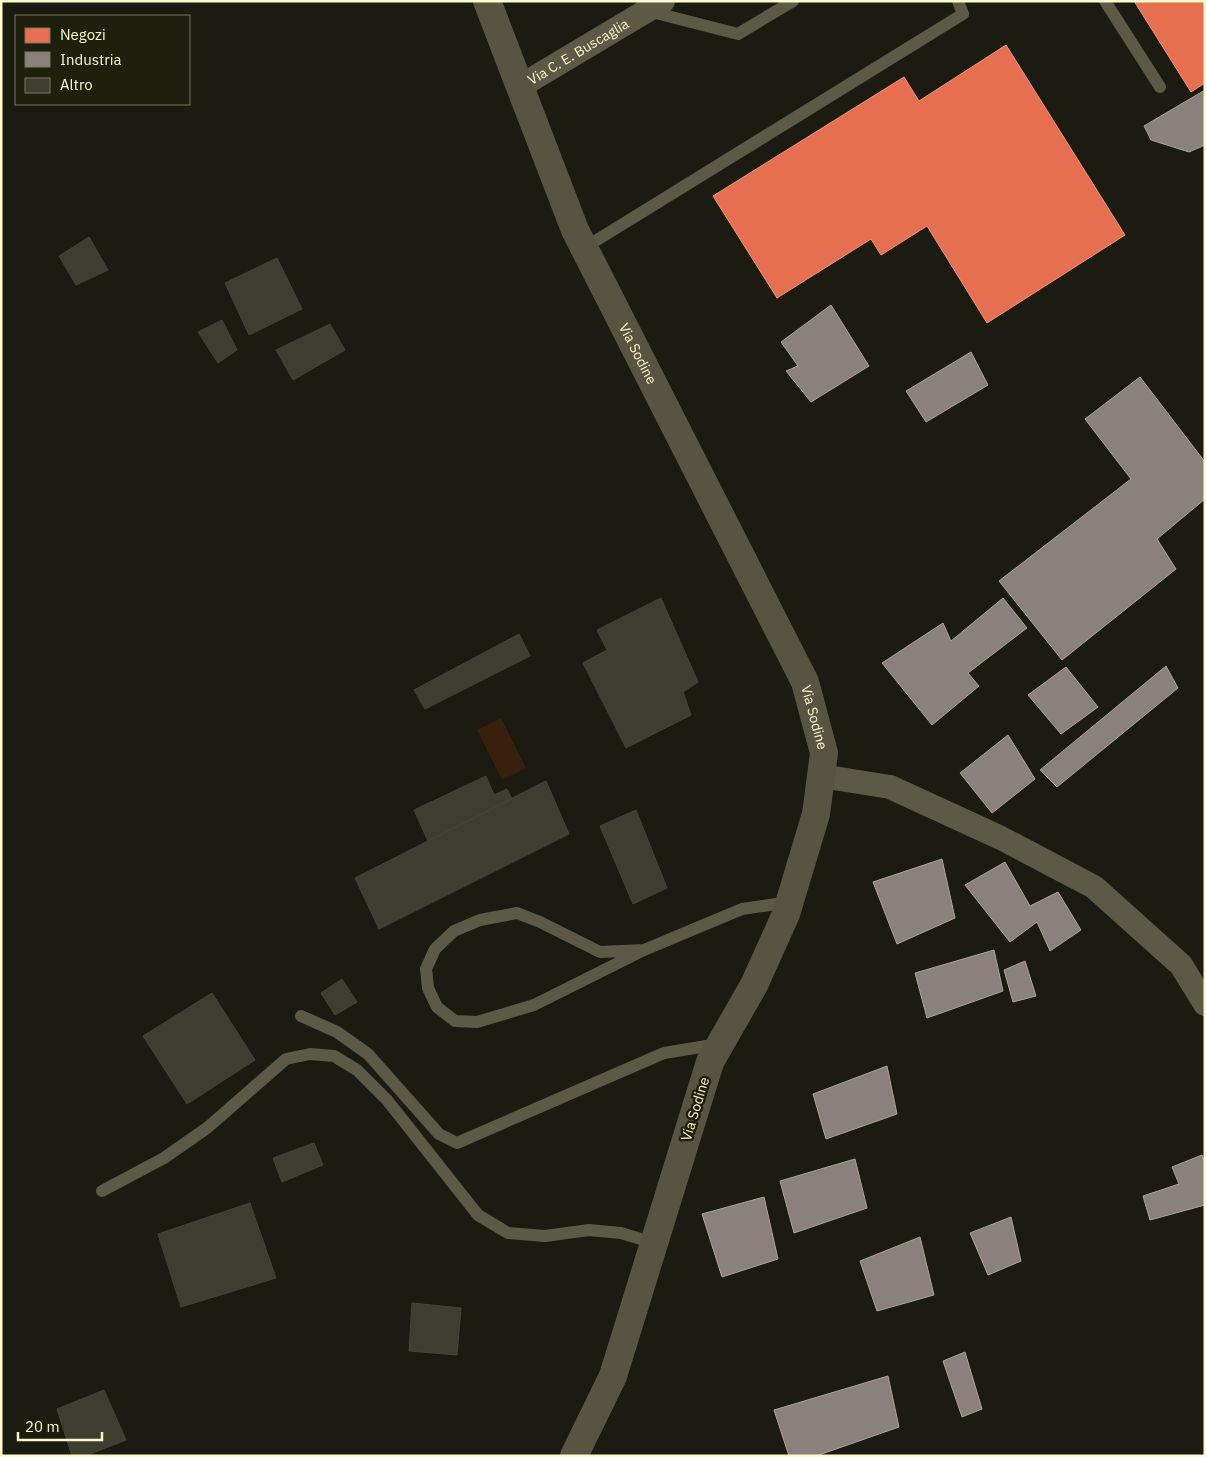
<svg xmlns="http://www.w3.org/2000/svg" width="1206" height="1457" viewBox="0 0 1206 1457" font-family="'IBM Plex Sans',sans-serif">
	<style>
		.water { fill: #37200c }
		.shops { fill: #e76f51; stroke: #ee9976 }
		.industry { fill: #8a817c; stroke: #aca595 }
		.building { fill: #3d3d30; stroke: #454534 }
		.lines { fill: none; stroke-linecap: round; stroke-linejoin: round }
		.lane { stroke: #5c5947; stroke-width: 12 }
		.street { stroke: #5c5947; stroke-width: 24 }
		.secondary { stroke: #575541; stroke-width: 28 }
		.labels { text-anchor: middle; stroke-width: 5; stroke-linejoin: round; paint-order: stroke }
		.street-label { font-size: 14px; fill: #fdface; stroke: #1f1f0e }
	</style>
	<rect width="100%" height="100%" fill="#1b1b12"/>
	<path class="water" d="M501,718L526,768L502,780L477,730Z"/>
	<path class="shops" d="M1134,1H1205V83L1191,92Z
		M1006,45L1125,235L987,323L927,226L881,255L871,239L777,298L713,196L904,77L919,101Z"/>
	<path class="industry" d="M1205,90V145L1189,152L1151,140L1144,126Z
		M831,305L869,366L811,402L786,371L798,366L781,342Z
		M971,352L988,385L926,422L906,391Z
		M1140,377L1205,462V499L1157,539L1176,569L1062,660L999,581L1131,479L1085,419Z
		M1003,598L1027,628L968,673L979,686L932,725L882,663L943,623L951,641Z
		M1166,666L1178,688L1057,787L1040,770Z
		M1066,667L1098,707L1061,734L1028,695Z
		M1008,735L1035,779L992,813L960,773Z
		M942,859L955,918L897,944L873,882Z
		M1005,862L1030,906L1058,892L1081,930L1050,951L1037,922L1010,942L965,885Z
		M994,950L1003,991L927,1018L915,973Z
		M1025,961L1036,996L1013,1002L1004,970Z
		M887,1066L897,1114L826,1139L813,1094Z
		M1202,1155L1205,1162V1205L1150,1220L1143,1196L1179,1184L1172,1167Z
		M855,1159L867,1208L794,1233L780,1181Z
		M764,1197L778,1259L722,1277L702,1214Z
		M1011,1217L1021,1261L988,1275L970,1233Z
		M920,1237L934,1295L877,1311L860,1261Z
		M965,1352L982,1409L962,1417L943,1361Z
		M888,1376L899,1427L816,1456H789L774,1410Z"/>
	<path class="building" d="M89,237L108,270L76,285L59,256Z
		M277,258L302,309L249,335L225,283Z
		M222,320L237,350L218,363L198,332Z
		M330,324L345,350L293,380L276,350Z
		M661,598L698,682L683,692L691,715L626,748L583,663L607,650L597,630Z
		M519,634L530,656L425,709L414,690Z
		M486,776L494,795L507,789L512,799L428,841L414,810Z
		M546,781L569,834L379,929L355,878Z
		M636,810L667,888L633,904L600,826Z
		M342,979L357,1002L335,1015L321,993Z
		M212,993L255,1060L187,1104L143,1036Z
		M314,1143L323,1165L282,1182L273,1158Z
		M250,1203L276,1278L181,1307L158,1234Z
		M412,1303L461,1308L457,1355L409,1351Z
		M104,1390L126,1440L85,1456H72L57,1409Z"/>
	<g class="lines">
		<path class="lane" d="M1105,1L1160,87
			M648,11L738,34L793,1
			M584,248L963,14L958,1
			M644,950L534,1005L477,1022L455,1021L437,1007L428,988L426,969L435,949L454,931L480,920L517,913L540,922L600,952L644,950L742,909L790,902
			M301,1016L337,1032L368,1054L439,1134L457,1143L664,1053L719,1044
			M102,1191L164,1158L207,1128L286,1059L310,1054L334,1056L357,1070L387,1100L478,1215L508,1233L545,1236L589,1230L621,1233L654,1243"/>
		<g class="street">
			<path id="s1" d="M519,87L663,1"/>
			<path d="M821,776L890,787L1001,838L1094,887L1181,965L1205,1004"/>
		</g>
		<path class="secondary" id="s2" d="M487,1L575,230L805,682L824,753L816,814L786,914L754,985L710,1062L613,1376L574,1456"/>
	</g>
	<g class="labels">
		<g class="street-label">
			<text dy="5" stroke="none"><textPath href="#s1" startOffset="69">Via C. E. Buscaglia</textPath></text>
			<text dy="5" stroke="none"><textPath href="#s2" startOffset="384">Via Sodine</textPath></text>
			<text dy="5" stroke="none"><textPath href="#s2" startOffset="789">Via Sodine</textPath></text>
			<text transform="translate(695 1109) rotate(-73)" y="5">Via Sodine</text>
		</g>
	</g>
	<rect width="1206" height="1457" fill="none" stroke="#fdface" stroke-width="5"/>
	<rect x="15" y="15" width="175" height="90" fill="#1f1f0e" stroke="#78775b"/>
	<rect x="25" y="28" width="25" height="15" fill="#e76f51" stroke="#78775b"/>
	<text x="60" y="40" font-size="15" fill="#fdface">Negozi</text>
	<rect x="25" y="52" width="25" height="15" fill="#8a817c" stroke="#78775b"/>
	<text x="60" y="65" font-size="15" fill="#fdface">Industria</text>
	<rect x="25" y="78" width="25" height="15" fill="#3d3d30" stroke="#78775b"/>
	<text x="60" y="90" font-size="15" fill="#fdface">Altro</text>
	<path d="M18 1432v8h84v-8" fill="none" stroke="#fdface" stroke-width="2.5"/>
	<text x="25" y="1432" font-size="15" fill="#fdface" stroke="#1f1f0e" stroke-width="4" paint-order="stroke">20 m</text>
</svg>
